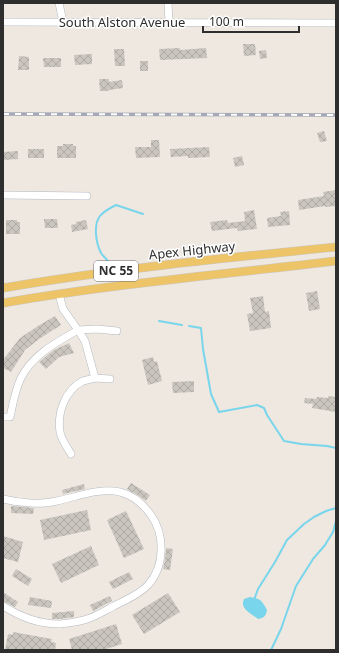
<svg xmlns="http://www.w3.org/2000/svg" width="339" height="653" viewBox="0 0 339 653" font-family="'Noto Sans',sans-serif">
	<style>
		.water { fill: #79d5eb }
		.lines { fill: none; stroke-linecap: round; stroke-linejoin: round }
		.stream { stroke: #79d5eb; stroke-width: 2 }
		.building { fill: url(#building-cross-hatch) }
		.minor-casing { stroke: #b4b8c0; stroke-width: 8 }
		.major-casing { stroke: #c9c9c9; stroke-width: 9 }
		.minor { stroke: #fff; stroke-width: 7 }
		.major { stroke: #edc468; stroke-width: 8 }
		.rail-casing { stroke: #a4a8b7; stroke-width: 3.5 }
		.rail { stroke: #fff; stroke-width: 2; stroke-dasharray: 6; stroke-linecap: butt }
		.labels { text-anchor: middle; stroke-width: 3; stroke-linejoin: round; paint-order: stroke }
		.shield { fill: #fff; stroke: #6d6d6d; stroke-width: 1 }
		.shield-label { font-size: 12px; font-weight: bold; fill: #2e2e2e }
		.street-label { font-size: 13px; fill: #2e2e2e; stroke: #fff }
	</style>
	<defs>
		<pattern id="building-cross-hatch" width="8" height="8" patternUnits="userSpaceOnUse"><rect width="8" height="8" fill="#cac6bf"/><path d="M0 0l8 8M0 8l8-8" fill="none" stroke="#aeaaa4"/></pattern>
	</defs>
	<rect width="100%" height="100%" fill="#eee8e1"/>
	<path class="water" d="M250,597C261,599 262,601 267,610C266,616 264,618 258,619C252,614 239,609 244,599Z"/>
	<g class="lines">
		<path class="stream" d="M109,263C107,259 103,256 101,253C96,243 93,225 100,216C104,211 110,208 116,205L143,214
			M159,321L182,325
			M189,326L201,328L203,349L211,394L219,412L257,405L264,408L267,415L284,441L301,444L327,446L336,448
			M254,600L258,589L275,562L287,540L304,524L314,517L326,511L336,508
			M271,650L281,629L296,586L313,559L325,545L333,532L336,521"/>
	</g>
	<path class="building" d="M243,44H255L256,55L244,56Z
		M180,48V50L206,48L207,58L160,60L159,49Z
		M114,49H124L125,66H115Z
		M266,50L267,58L260,59L259,51Z
		M92,54V64L75,65L74,55Z
		M19,56L29,57V70H18Z
		M43,58H61V67H44Z
		M140,61H148V71H140Z
		M99,79H109V82L122,80L123,88L109,90V91H100Z
		M324,131L327,141L320,142L317,133Z
		M151,140H159L160,157L136,158L135,147H151Z
		M63,144H73V146H76V158H57V146H63Z
		M209,147L210,157L188,158V156L171,157L170,149Z
		M28,149H44V158H28Z
		M18,151V159L3,160V152Z
		M242,156L244,165L235,167L233,158Z
		M336,190V206L325,207V206L299,210L298,200L324,196L323,192Z
		M254,210L257,229L238,231L237,228L212,231L210,222L227,220L228,223L245,221L244,212Z
		M289,211L290,225L268,227L267,218L281,216L280,212Z
		M44,219H57L58,228H45Z
		M6,220H17V222H20V234H6Z
		M86,220L88,229L72,232L71,225L76,224V222Z
		M317,291L320,309L309,311L306,293Z
		M263,296L265,312L269,311L271,328L250,331L247,314L253,313L250,298Z
		M55,316L61,325L39,339L25,350L11,372L3,368V360L20,338L38,326Z
		M69,343L74,353L59,357L46,369L39,362L54,350Z
		M153,357L154,362L157,361L162,381L148,385L142,360Z
		M194,381V392L173,393L172,382Z
		M328,396L336,397V412L312,408L313,404L304,403L305,398L316,399L317,397L328,398Z
		M131,483L150,495L146,501L136,494L127,489Z
		M84,484L85,489L63,494L62,490Z
		M11,506L34,508L33,514L11,513Z
		M87,510L91,530L44,540L40,520Z
		M126,511L144,549L124,558L107,520Z
		M3,536L23,542L18,562L3,558Z
		M91,546L99,565L61,583L52,564Z
		M166,548L173,549L170,570L163,569L165,560Z
		M16,569L32,579L28,586L12,576Z
		M129,572L133,579L113,589L109,582Z
		M3,592L18,602L15,607L3,601Z
		M168,593L180,612L144,634L132,615Z
		M110,596L112,601L93,611L90,605Z
		M30,597L52,601L51,608L28,605Z
		M74,611V617L60,619H52V613Z
		M116,624L122,644L103,650H72L69,639Z
		M13,632L52,639L51,642L56,643L55,650H5L8,634L13,635Z"/>
	<g class="lines">
		<defs>
			<path id="minor" d="M59,3L63,22
				M168,3L169,22
				M3,22L336,23
				M3,195L87,196
				M95,378L110,379
				M3,417H10C13,404 15,390 21,378C32,355 57,342 78,330L63,309L59,294
				M71,454C67,447 61,439 60,432C57,413 65,390 83,381C87,380 91,379 95,378L85,341L78,330L97,329L117,331
				M3,499C19,503 41,505 57,501C76,497 101,487 120,492C133,495 143,504 151,515C165,535 165,566 148,585C139,595 125,600 114,606C106,610 98,615 90,618C80,622 70,623 60,624C38,624 21,617 3,606"/>
			<path id="major" d="M3,288C113,269 225,258 336,247
				M3,303C113,284 225,274 336,261"/>
		</defs>
		<use href="#minor" class="minor-casing"/>
		<use href="#major" class="major-casing"/>
		<use href="#minor" class="minor"/>
		<use href="#major" class="major"/>
		<defs>
			<path id="rail" d="M3,114L336,115"/>
		</defs>
		<use href="#rail" class="rail-casing"/>
		<use href="#rail" class="rail"/>
	</g>
	<g class="labels">
		<rect class="shield" x="94" y="261" width="44" height="20" rx="3"/>
		<g class="shield-label">
			<text x="116" y="275">NC 55</text>
		</g>
		<g class="street-label">
			<text x="122" y="27">South Alston Avenue</text>
			<text transform="translate(192 250) rotate(-6)" y="5">Apex Highway</text>
		</g>
	</g>
	<rect width="339" height="653" fill="none" stroke="#2e2e2e" stroke-width="8"/>
	<path d="M203 26v6h96v-6" fill="none" stroke="#2e2e2e" stroke-width="2"/>
	<text x="209" y="26" font-size="12" fill="#2e2e2e" stroke="#ffffff" stroke-width="3" paint-order="stroke">100 m</text>
</svg>
